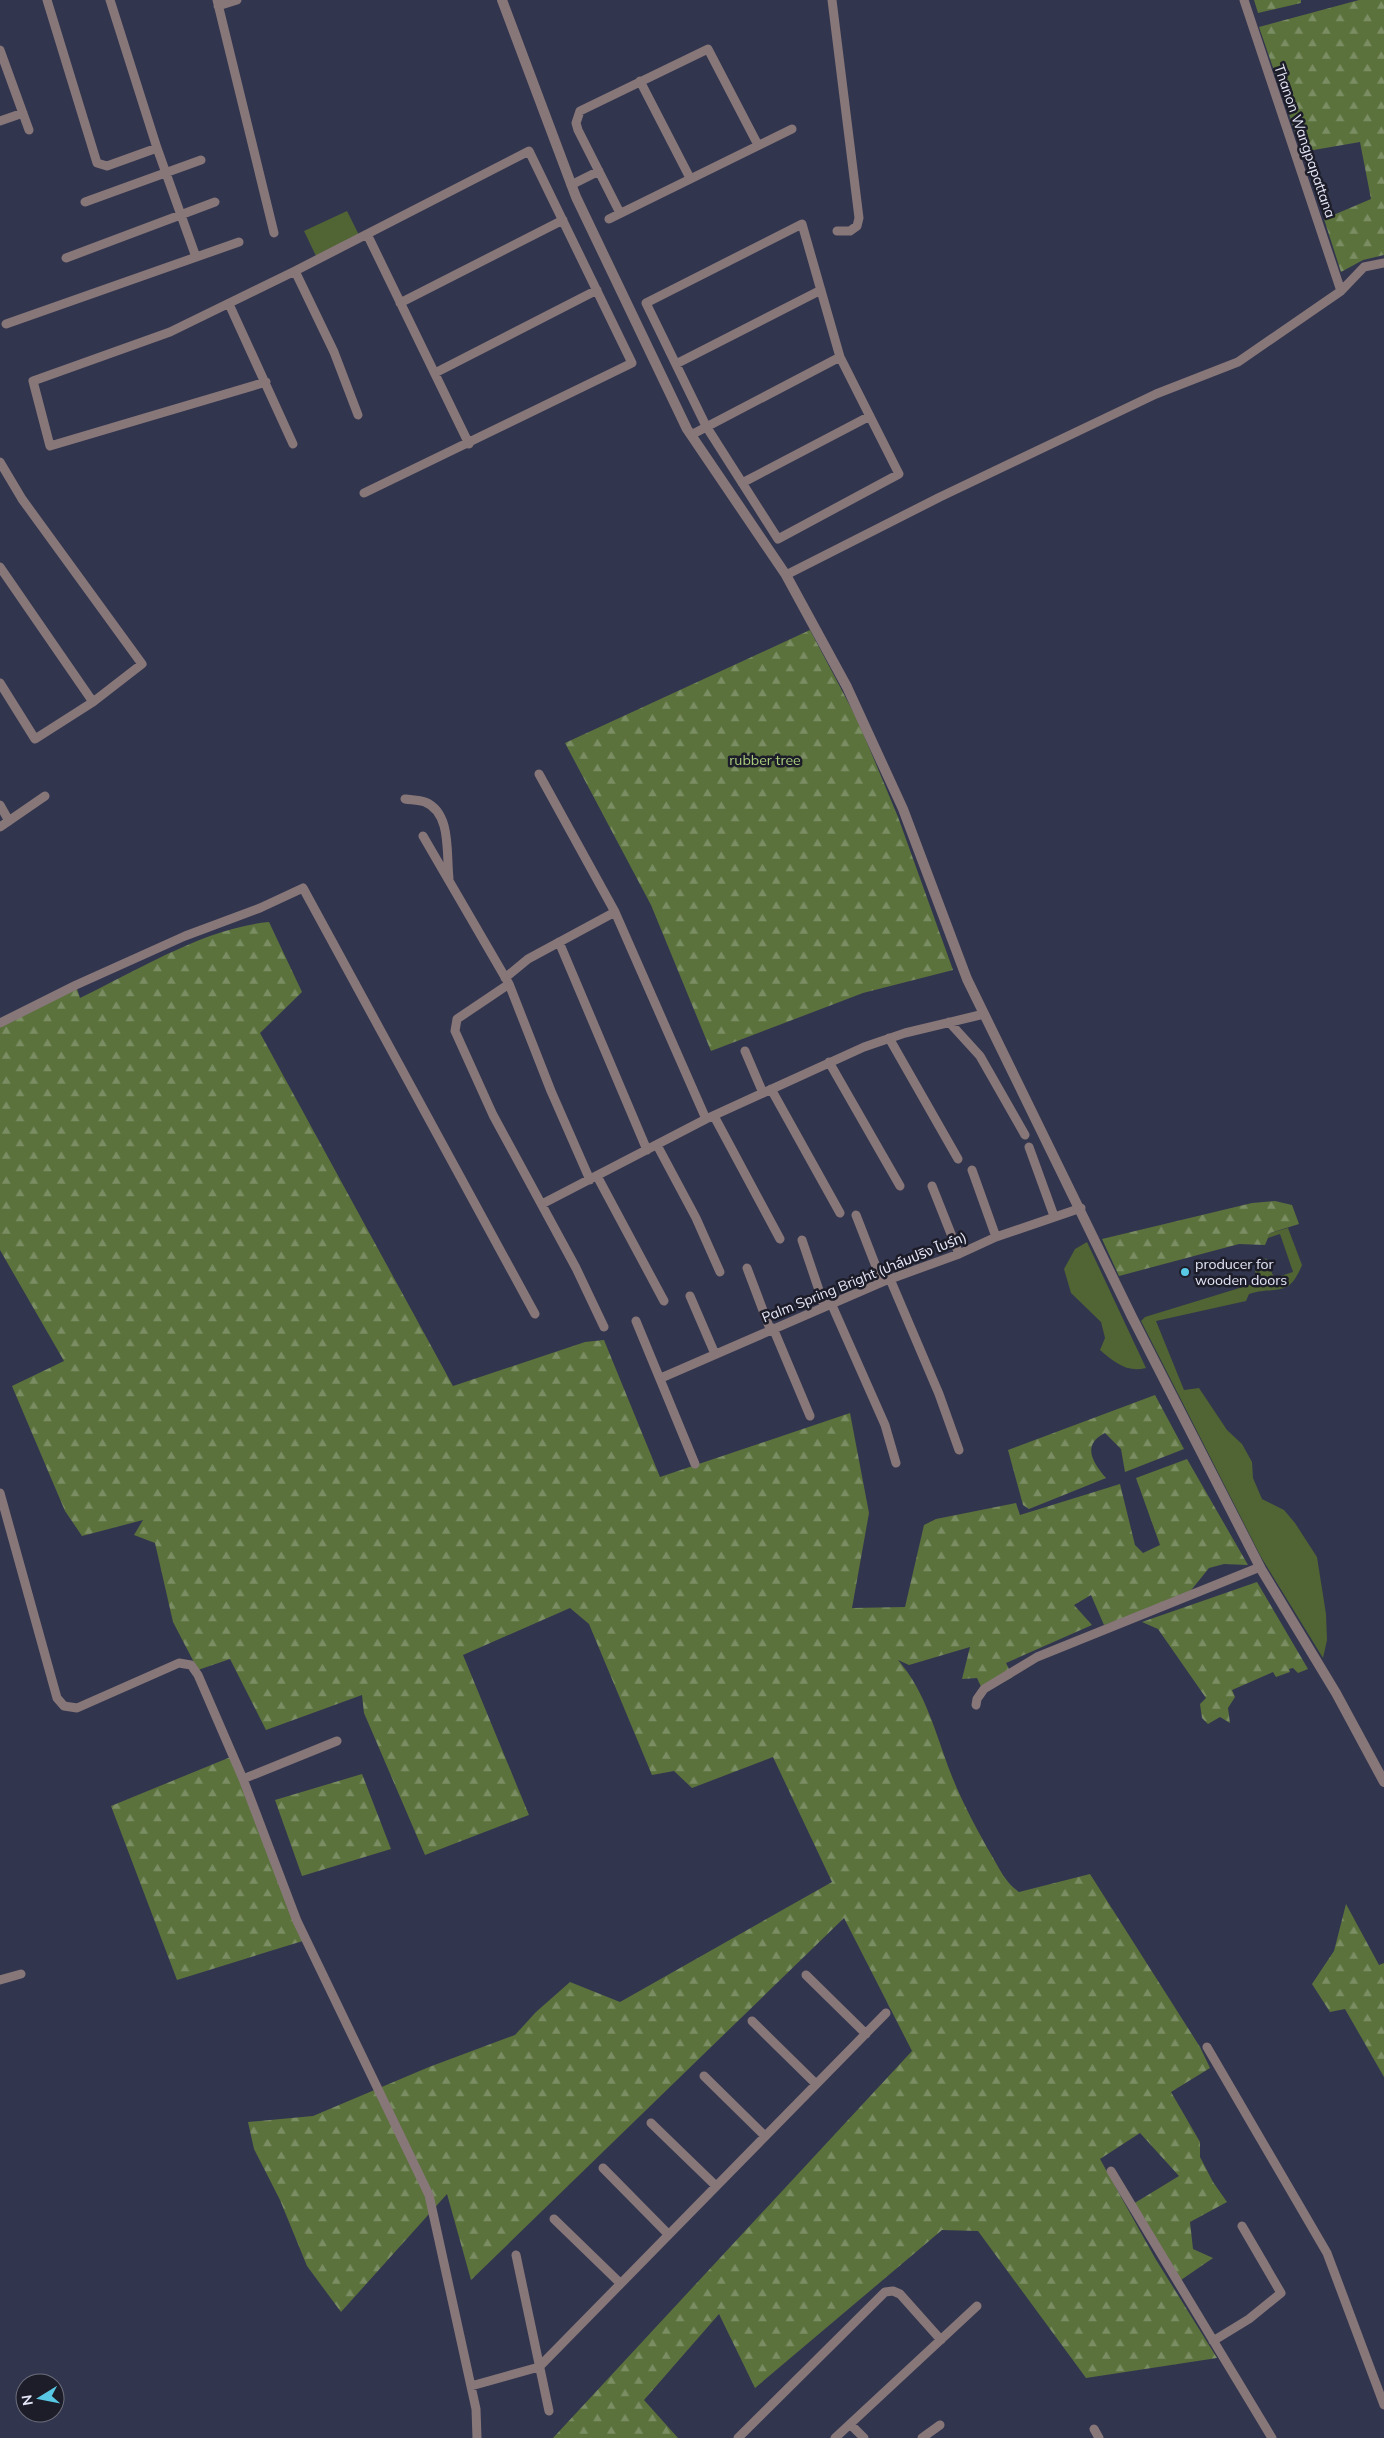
<svg xmlns="http://www.w3.org/2000/svg" width="1384" height="2438" viewBox="0 0 1384 2438" font-family="Mulish,'Noto Sans Thai',sans-serif">
	<style>
		.green { fill: #506434 }
		.forest { fill: url(#forest-firs) }
		.lines { fill: none; stroke-linecap: round; stroke-linejoin: round }
		.minor { stroke: #877779; stroke-width: 9 }
		.tertiary { stroke: #877779; stroke-width: 10 }
		.poi-dot { fill: #59c8e4; stroke: #1c1d29; stroke-width: 2 }
		.labels { text-anchor: middle; stroke-width: 5; stroke-linejoin: round; paint-order: stroke }
		.street-label { font-size: 14px; fill: #e6e8f9; stroke: #1c1d29 }
		.park-label { font-size: 14px; fill: #aacd7c; stroke: #1c1d29 }
		.poi-label { font-size: 14px; fill: #e6e8f9; stroke: #1c1d29; text-anchor: start }
	</style>
	<defs>
		<pattern id="forest-firs" width="22" height="20" patternUnits="userSpaceOnUse" patternTransform="scale(1.25)"><rect width="22" height="20" fill="#5b723c"/><path d="M5 1l3.5 6h-7zM16 11l3.5 6h-7z" fill="#7a8d63"/></pattern>
	</defs>
	<rect width="100%" height="100%" fill="#32354e"/>
	<path class="green" d="M347,211L359,235L316,256L304,231Z
		M1288,1228L1302,1265C1288,1300 1275,1285 1249,1294L1246,1301L1156,1321L1184,1390L1199,1388L1227,1430L1242,1444L1252,1462L1253,1478L1262,1499L1284,1510L1295,1523L1317,1557L1326,1614L1327,1640L1323,1658L1261,1557L1141,1321L1145,1317L1259,1282L1255,1271L1266,1258L1274,1278L1293,1272L1280,1234L1268,1238L1270,1233Z
		M1087,1242L1146,1368C1127,1373 1114,1362 1100,1350L1105,1338L1101,1322L1071,1293L1064,1269L1075,1249Z"/>
	<path class="forest" d="M1254,0H1301V3L1258,13Z
		M1359,0H1384V255L1363,260L1341,272L1324,219L1371,199L1360,142L1302,152L1259,27Z
		M810,630L858,721L898,817L953,970L863,993L711,1051L651,905L565,743Z
		M269,922L302,992L260,1033L453,1386L585,1342L604,1340L660,1477L850,1413L869,1513L852,1608L905,1607L924,1525L936,1519L1016,1503L1020,1515L1120,1484L1135,1545L1143,1553L1160,1545L1136,1478L1187,1459L1248,1565L1224,1564L1209,1568L1188,1594L1104,1625L1091,1595L1074,1605L1092,1625L1006,1663L1013,1677L984,1693L977,1678L962,1679L970,1647L909,1665L898,1660C926,1692 936,1735 951,1774C962,1802 977,1830 992,1856C1000,1870 1006,1883 1019,1892L1090,1874L1200,2047L1210,2068L1171,2092L1200,2142V2157L1213,2182L1227,2202L1190,2222L1193,2249L1213,2258L1181,2280L1133,2204L1179,2176L1140,2133L1100,2159L1155,2258L1217,2358L1086,2378L978,2231L942,2230L755,2388L719,2314L644,2400L678,2438H553L912,2051L844,1918L471,2280L447,2194L341,2312L307,2266L280,2200L254,2149L248,2122L313,2116L429,2067L515,2035L536,2012L570,1982L620,2002L832,1882L773,1757L692,1788L674,1771L652,1775L589,1624L570,1608L463,1655L529,1815L425,1855L364,1713L362,1695L266,1730L230,1659L198,1670L173,1622L155,1543L134,1535L143,1520L82,1536L65,1511L12,1386L64,1361L0,1250V1025L77,989L80,998C138,970 205,928 269,922Z
		M1275,1201L1292,1205L1299,1224L1270,1233L1265,1245L1239,1244L1119,1276L1102,1239L1252,1203Z
		M1155,1395L1184,1449L1125,1472L1121,1449L1105,1433C1081,1445 1093,1463 1106,1478L1029,1509L1023,1505L1008,1450Z
		M1257,1582L1308,1669L1298,1673L1293,1668L1289,1669L1290,1672L1276,1677L1273,1672L1232,1690L1235,1697L1228,1708L1230,1723L1220,1717L1208,1724L1202,1718L1200,1704L1206,1698L1158,1629L1142,1622Z
		M233,1756L306,1940L177,1980L111,1806Z
		M362,1774L391,1849L302,1876L275,1800Z
		M1346,1904L1379,1965L1384,1963V2077L1345,2009L1330,2012L1312,1984L1334,1951Z"/>
	<g class="lines">
		<path class="minor" d="M47,0L97,163L107,166L157,148
			M110,0L157,148L196,257
			M217,0L274,233
			M832,0L859,218L857,226L850,231H837
			M1244,0L1341,291
			M218,6L237,0
			M0,50L29,130
			M640,81L690,178
			M0,121L23,113
			M571,185L599,171
			M85,202L201,160
			M620,213L578,130L576,123L580,111L708,49L758,145
			M609,219L792,129
			M802,224L840,357L899,474L778,539L706,426L646,303Z
			M367,234L469,444
			M66,258L215,202
			M295,271L529,151L632,363L364,493
			M400,303L563,220
			M229,304L293,444
			M6,324L239,242
			M676,364L821,290
			M435,373L597,290
			M266,382L50,446L33,381L170,332L295,271L334,352L358,415
			M691,435L840,357
			M0,462L22,499L142,664L93,702L35,739L0,683
			M742,483L870,416
			M0,567L93,702
			M786,575L940,497L1156,394L1238,362L1341,291L1364,267L1384,263
			M539,774L615,912L706,1119
			M405,799C411,800 419,800 425,802C452,813 446,854 449,878
			M0,805L9,821
			M0,827L45,796
			M423,836L509,984L551,1091L590,1180
			M559,942L647,1150
			M505,978L528,959L615,912
			M509,984L457,1019L455,1031L493,1115L576,1268L604,1327
			M949,1022L980,1056L1025,1135
			M0,1023L76,985L185,936L260,908L303,888L535,1314
			M889,1038L958,1159
			M745,1051L763,1093
			M829,1062L900,1186
			M771,1089L840,1213
			M714,1116L780,1239
			M657,1145L696,1218L720,1272
			M1029,1147L1054,1216
			M972,1170L996,1237
			M597,1176L664,1301
			M932,1186L959,1254
			M542,1204L706,1119L864,1047L905,1033L984,1014
			M856,1215L882,1282
			M802,1240L824,1305
			M747,1268L770,1329
			M890,1279L939,1394L959,1450
			M690,1296L715,1354
			M831,1303L885,1425L896,1463
			M636,1321L695,1464
			M773,1328L810,1416
			M661,1378L882,1282L959,1254L996,1237L1081,1208
			M0,1493L57,1698L64,1706L77,1708L179,1663L191,1665L198,1675L243,1779L297,1921L429,2195L476,2409L477,2438
			M976,1705L977,1699L984,1689L1037,1657L1260,1567
			M243,1779L337,1741
			M806,1975L866,2034
			M0,1980L21,1974
			M752,2021L816,2084
			M1207,2047L1327,2253L1384,2405
			M704,2076L765,2136
			M651,2123L716,2186
			M603,2168L668,2234
			M1111,2171L1272,2438
			M554,2219L620,2283
			M516,2255L549,2411
			M1213,2341L1249,2319L1281,2293L1242,2226
			M471,2386L539,2367L886,2013
			M850,2424L864,2438
			M1094,2429L1099,2438
			M738,2438L885,2292L893,2291L900,2294L941,2340
			M835,2438L977,2306
			M922,2438L940,2425"/>
		<path class="tertiary" d="M502,0L576,197L687,429L786,575L847,687L903,809L967,979L1132,1317L1261,1569L1336,1693L1384,1782"/>
	</g>
	<circle class="poi-dot" cx="1185" cy="1272" r="5"/>
	<g class="labels">
		<g class="street-label">
			<text transform="translate(1305 141) rotate(71)" y="5">Thanon Wangpapattana</text>
			<text transform="translate(864 1277) rotate(-22)" y="5">Palm Spring Bright (ปาล์มปริง ไบร์ท)</text>
		</g>
		<g class="park-label">
			<text x="765" y="765">rubber tree</text>
		</g>
		<g class="poi-label">
			<text x="1195" y="1269">producer for<tspan x="1195" dy="16">wooden doors</tspan></text>
		</g>
	</g>
	<g transform="translate(40 2398) rotate(260)"><circle r="24" fill="#1c1d29" stroke="#6d6e7c"/>
	<path d="M0-4L9 19L0 12L-9 19Z" fill="#59c8e4"/>
	<text y="-8" font-size="14" font-weight="bold" text-anchor="middle" fill="#e6e8f9">N</text>
	</g>
</svg>
